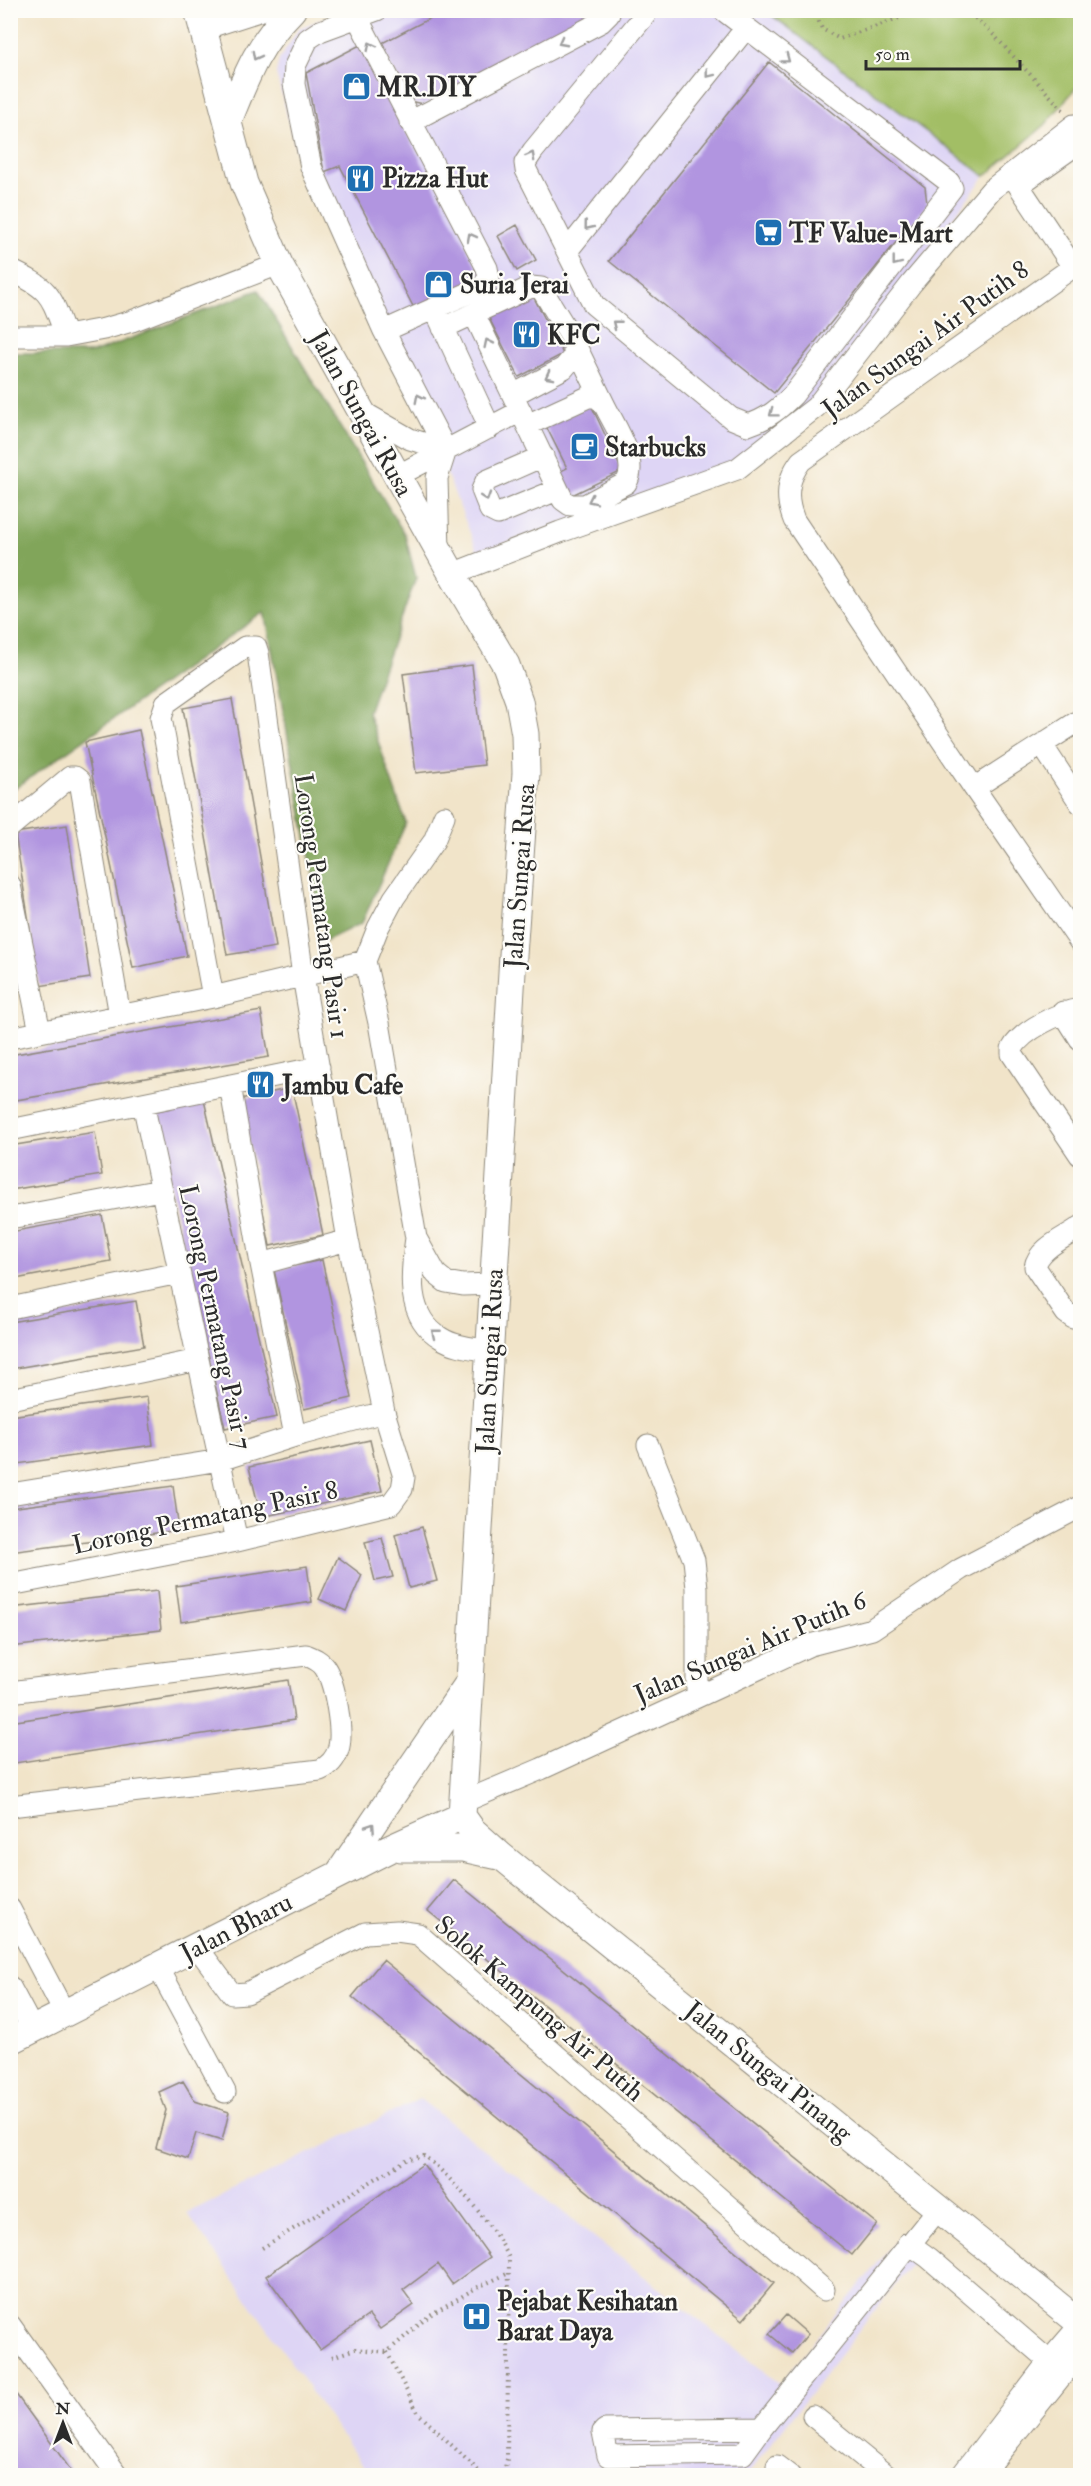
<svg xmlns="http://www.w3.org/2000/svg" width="1091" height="2486" viewBox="0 0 1091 2486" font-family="'IM FELL Double Pica',serif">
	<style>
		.built { fill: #ded5f5 }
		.green { fill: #a2be65; stroke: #667448; stroke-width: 1.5 }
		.forest { fill: #81a55a; stroke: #566842; stroke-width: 1.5 }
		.building { fill: #b195e0 }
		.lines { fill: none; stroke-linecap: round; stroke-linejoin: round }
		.minor-casing { stroke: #8e887a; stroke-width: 23 }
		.major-casing { stroke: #8e887a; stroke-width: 29 }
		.path { stroke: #8e887a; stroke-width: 4; stroke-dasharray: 1.5 4.5; stroke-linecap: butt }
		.minor { stroke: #fff; stroke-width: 21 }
		.major { stroke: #fff; stroke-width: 27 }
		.oneway { stroke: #a0a0a0 }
		.labels { text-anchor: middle; stroke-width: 4.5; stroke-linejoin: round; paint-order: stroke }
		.poi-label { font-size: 26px; font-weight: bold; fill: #2b2b2b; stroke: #fdfcf7; text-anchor: start }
		.street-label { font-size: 26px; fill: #2b2b2b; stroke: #fdfcf7 }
	</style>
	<rect width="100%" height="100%" fill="#fdfcf7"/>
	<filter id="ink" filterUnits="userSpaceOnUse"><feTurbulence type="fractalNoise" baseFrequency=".0167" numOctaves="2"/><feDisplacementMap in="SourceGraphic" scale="12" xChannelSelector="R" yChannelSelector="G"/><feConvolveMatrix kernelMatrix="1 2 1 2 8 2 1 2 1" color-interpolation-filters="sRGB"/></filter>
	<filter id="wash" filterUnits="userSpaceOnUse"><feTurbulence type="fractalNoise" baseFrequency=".008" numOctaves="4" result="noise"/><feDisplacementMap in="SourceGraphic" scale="24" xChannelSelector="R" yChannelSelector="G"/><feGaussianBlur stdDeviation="1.35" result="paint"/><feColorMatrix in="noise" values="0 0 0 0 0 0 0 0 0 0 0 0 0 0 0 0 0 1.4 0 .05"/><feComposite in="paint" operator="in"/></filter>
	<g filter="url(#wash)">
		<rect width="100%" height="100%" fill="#f1e4c9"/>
		<path class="built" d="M343,11H766L985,176L806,407L735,463L478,553L426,421L305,184L276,73L279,60L299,28Z
			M420,2099L780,2384L904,2230L924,2247L747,2475L370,2476L187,2213Z"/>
		<path class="green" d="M766,11H1080V83L1045,125L985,176Z"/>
		<path class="forest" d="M258,290L405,535L416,578L368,712L406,823L362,923L325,941L265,612L11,791V353H93Z"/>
		<g id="blocks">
			<path class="building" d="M446,10H594L591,18L423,104L409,101L380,44Z
				M360,45L476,266L472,281L415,310L340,166L324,172L306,73Z
				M769,62L925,187L927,204L774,393L609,261Z
				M517,225L536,260L517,271L498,236Z
				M532,294L563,354L519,377L488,316Z
				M591,405L622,471L570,496L559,472L567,468L546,426Z
				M472,665L484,765L416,773L403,674Z
				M232,699L276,947L227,955L183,708Z
				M139,730L187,956L133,968L85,742Z
				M67,825L90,978L39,986L15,833Z
				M261,1011L269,1057L10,1101V1055Z
				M292,1088L323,1235L270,1246L240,1099Z
				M204,1100L277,1417L225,1428L153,1112Z
				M95,1132L102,1175L10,1190V1146Z
				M102,1215L111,1261L10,1280V1232Z
				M322,1260L352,1398L304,1409L274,1270Z
				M136,1301L144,1346L10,1369V1322Z
				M147,1397L153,1445L10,1465V1416Z
				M370,1440L382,1491L261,1517L249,1467Z
				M173,1486L179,1530L10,1552V1508Z
				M422,1527L437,1581L409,1588L395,1535Z
				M382,1538L393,1577L375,1581L365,1542Z
				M338,1557L362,1575L346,1611L319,1599Z
				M307,1566L312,1602L181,1622L176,1586Z
				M157,1591L161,1630L10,1647V1608Z
				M288,1680L294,1720L15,1763L10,1722Z
				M454,1880L877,2224L852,2255L428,1911Z
				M383,1960L774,2283L743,2320L352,1997Z
				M183,2081L195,2101L229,2112L222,2141L196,2133L188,2159L156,2148L166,2110L159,2092Z
				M423,2164L490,2257L452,2284L438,2264L403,2290L414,2305L380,2329L369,2315L320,2350L266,2276Z
				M786,2315L808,2334L792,2353L769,2334Z
				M10,2386L75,2476H10Z"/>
		</g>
	</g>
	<g filter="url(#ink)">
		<use href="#blocks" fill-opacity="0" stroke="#8e887a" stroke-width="1.5"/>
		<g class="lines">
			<defs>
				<path id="minor" d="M377,10L320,31L308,39L295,66L294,84L311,167L384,331L446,450L437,478L439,550
					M647,10L645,15L533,151L525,163L526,170L594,305L731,418L748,425C767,419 779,409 793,395L952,188L949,182L723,10
					M358,19L487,268L489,278L482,287L384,331
					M203,29L262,10
					M410,122L601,22L609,14V10
					M1011,174L1073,267
					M1019,185L1080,142
					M567,251L746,28
					M1080,262L801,461C787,479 785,498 794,520L974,788L1080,942
					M10,270C52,290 50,294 66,336
					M474,314L563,500L570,505H585L626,483C640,462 614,425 604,404L597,397H588L527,425
					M438,316L490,428
					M443,328L531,287L541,288L574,342V356L564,368L513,395
					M10,336H66L104,329L132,321L279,264
					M574,342L604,404
					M361,411L410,439L446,450
					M543,456L486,481L482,490L490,510L498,514L557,490
					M397,476L521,411
					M452,574L560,532L737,469L816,407L912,283L991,190L1074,125
					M1042,745L1080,803
					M974,788L1080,720
					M444,816L434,841L394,898L378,928L365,961L379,1023L416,1238L436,1274L446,1282L463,1285L493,1284
					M10,827L70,777H75L80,781L120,1016
					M10,885L40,1032
					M1080,1009C1060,1012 1022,1030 1012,1049V1054L1080,1155
					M1063,1012L1080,1039
					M10,1038L213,997L365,961
					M230,1085L261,1264L295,1436
					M143,1103L237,1541
					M10,1130L319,1067
					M10,1218L161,1190
					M1080,1227C1067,1237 1038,1248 1035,1267L1066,1313L1073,1318L1080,1314
					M416,1238C411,1272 405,1317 441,1338C455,1347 474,1348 490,1351
					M261,1264L348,1240
					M10,1308L179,1273
					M10,1399L198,1360
					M648,1445L694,1560L697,1588V1696
					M10,1494L220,1460L295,1436L384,1412
					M10,1585L237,1541L391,1504L402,1489L404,1477L384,1412L348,1240L303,976L258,653L256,647H245L166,703L161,718L213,997
					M10,1692L306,1655C313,1658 321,1661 325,1668C335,1683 344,1733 338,1750C335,1760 329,1766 320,1770L10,1806
					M463,1802L541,1769L810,1645L872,1629L961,1569L1080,1507
					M10,1909L65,2014
					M197,1947L232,1994L247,1993L365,1933L397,1931L418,1934L824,2290
					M158,1967L225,2092
					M10,1987L33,2030
					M908,2243L929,2258L1049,2361
					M10,2325L118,2476
					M813,2416L887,2476
					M762,2428L605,2430L603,2432L608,2456L743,2454L762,2428L939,2208
					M777,2466L790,2476
					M961,2476L1049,2361L1080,2325
					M981,2476L1080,2353"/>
				<path id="major" d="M198,10L244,183L279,264L452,574L506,665L519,701L525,734L526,773L513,955L462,1816
					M228,121C246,77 257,45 292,10
					M462,1816L472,1830L501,1856L1080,2323
					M401,1848H463L499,1856
					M340,1872L470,1681
					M10,2041L389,1849L462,1816"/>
			</defs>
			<use href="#minor" class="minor-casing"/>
			<use href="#major" class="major-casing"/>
			<path class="path" d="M814,10L822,29L840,39L922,10
				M966,10L991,32L1063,110
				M262,2248L408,2159L424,2156C450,2175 496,2228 509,2258L507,2459L503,2476
				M387,2352L418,2413L484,2476
				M332,2357L355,2349L387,2352L430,2315L476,2288L509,2273"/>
			<use href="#minor" class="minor"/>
			<use href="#major" class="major"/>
		</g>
		<defs><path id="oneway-chevron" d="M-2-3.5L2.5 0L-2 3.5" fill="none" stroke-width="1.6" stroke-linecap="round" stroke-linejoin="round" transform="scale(1.5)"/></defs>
		<g class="oneway">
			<use href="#oneway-chevron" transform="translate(562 42) rotate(152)"/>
			<use href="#oneway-chevron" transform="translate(371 46) rotate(-117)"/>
			<use href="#oneway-chevron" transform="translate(256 56) rotate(118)"/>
			<use href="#oneway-chevron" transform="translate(786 59) rotate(37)"/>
			<use href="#oneway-chevron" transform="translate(709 74) rotate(128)"/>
			<use href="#oneway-chevron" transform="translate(531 156) rotate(-61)"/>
			<use href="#oneway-chevron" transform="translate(588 226) rotate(129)"/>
			<use href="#oneway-chevron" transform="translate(471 237) rotate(-118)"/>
			<use href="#oneway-chevron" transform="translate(896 262) rotate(128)"/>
			<use href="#oneway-chevron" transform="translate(616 324) rotate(-141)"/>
			<use href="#oneway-chevron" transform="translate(488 343) rotate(-116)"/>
			<use href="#oneway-chevron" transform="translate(549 376) rotate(152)"/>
			<use href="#oneway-chevron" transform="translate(419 398) rotate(-117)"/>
			<use href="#oneway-chevron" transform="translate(773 413) rotate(143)"/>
			<use href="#oneway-chevron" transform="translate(486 497) rotate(72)"/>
			<use href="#oneway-chevron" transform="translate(592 500) rotate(154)"/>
			<use href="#oneway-chevron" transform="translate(435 1333) rotate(-141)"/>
			<use href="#oneway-chevron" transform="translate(371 1827) rotate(-56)"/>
		</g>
	</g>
	<defs>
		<symbol id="shop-square" viewBox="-11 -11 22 22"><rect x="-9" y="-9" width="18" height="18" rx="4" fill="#1f6fb2" stroke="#fdfcf7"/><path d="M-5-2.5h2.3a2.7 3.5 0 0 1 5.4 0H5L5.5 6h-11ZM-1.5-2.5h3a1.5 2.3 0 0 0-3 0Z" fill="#fff"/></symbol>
		<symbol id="restaurant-square" viewBox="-11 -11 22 22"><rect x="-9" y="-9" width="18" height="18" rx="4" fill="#1f6fb2" stroke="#fdfcf7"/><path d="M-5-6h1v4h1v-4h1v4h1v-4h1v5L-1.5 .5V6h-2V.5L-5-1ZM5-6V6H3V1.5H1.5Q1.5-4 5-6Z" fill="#fff"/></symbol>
		<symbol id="supermarket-square" viewBox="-11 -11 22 22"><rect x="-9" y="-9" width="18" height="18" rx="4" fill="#1f6fb2" stroke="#fdfcf7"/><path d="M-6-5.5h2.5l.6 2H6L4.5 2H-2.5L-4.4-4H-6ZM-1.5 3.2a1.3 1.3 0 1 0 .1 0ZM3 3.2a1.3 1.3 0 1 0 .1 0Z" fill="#fff"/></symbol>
		<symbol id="cafe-square" viewBox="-11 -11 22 22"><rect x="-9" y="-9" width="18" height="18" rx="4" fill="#1f6fb2" stroke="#fdfcf7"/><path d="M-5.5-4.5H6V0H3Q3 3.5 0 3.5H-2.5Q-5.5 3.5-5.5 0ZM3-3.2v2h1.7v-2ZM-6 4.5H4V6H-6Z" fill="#fff"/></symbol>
		<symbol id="hospital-square" viewBox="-11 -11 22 22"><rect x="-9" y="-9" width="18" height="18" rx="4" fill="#1f6fb2" stroke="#fdfcf7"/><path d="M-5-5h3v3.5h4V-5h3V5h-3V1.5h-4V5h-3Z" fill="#fff"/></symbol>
	</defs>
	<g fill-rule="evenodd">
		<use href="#shop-square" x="340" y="70" width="33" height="33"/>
		<use href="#restaurant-square" x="344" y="162" width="33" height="33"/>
		<use href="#supermarket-square" x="752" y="216" width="33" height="33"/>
		<use href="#shop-square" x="422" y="268" width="33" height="33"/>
		<use href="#restaurant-square" x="510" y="318" width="33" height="33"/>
		<use href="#cafe-square" x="568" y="430" width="33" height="33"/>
		<use href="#restaurant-square" x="244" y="1068" width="33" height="33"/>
		<use href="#hospital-square" x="460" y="2300" width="33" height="33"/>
	</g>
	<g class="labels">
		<g class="poi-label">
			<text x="377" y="96">MR.DIY</text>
			<text x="382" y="187">Pizza Hut</text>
			<text x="789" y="242">TF Value-Mart</text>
			<text x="460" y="293">Suria Jerai</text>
			<text x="547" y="344">KFC</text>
			<text x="605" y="456">Starbucks</text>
			<text x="282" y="1094">Jambu Cafe</text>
			<text x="497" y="2310">Pejabat Kesihatan<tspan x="497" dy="30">Barat Daya</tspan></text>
		</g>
		<g class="street-label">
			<text transform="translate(925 339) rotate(-36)" y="9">Jalan Sungai Air Putih 8</text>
			<text transform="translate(362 413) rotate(61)" y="9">Jalan Sungai Rusa</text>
			<text transform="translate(519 876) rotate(-86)" y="9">Jalan Sungai Rusa</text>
			<text transform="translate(322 906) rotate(82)" y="9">Lorong Permatang Pasir 1</text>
			<text transform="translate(216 1317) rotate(78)" y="9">Lorong Permatang Pasir 7</text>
			<text transform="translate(489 1361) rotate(-87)" y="9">Jalan Sungai Rusa</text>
			<text transform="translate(205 1517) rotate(-12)" y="9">Lorong Permatang Pasir 8</text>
			<text transform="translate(750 1647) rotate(-23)" y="9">Jalan Sungai Air Putih 6</text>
			<text transform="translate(236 1927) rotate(-27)" y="9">Jalan Bharu</text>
			<text transform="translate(540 2008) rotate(41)" y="9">Solok Kampung Air Putih</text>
			<text transform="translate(769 2071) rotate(39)" y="9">Jalan Sungai Pinang</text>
		</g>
	</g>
	<rect width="1091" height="2486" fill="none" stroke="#fdfcf7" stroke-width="36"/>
	<g transform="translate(63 2423)" stroke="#fdfcf7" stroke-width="4.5" paint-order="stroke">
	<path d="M0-4.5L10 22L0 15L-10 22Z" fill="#2b2b2b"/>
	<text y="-9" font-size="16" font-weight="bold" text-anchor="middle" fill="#2b2b2b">N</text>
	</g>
	<path d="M866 60v9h154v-9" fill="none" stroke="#2b2b2b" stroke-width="3"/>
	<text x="875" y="60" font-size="18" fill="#2b2b2b" stroke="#fdfcf7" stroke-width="4.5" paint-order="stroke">50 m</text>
</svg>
